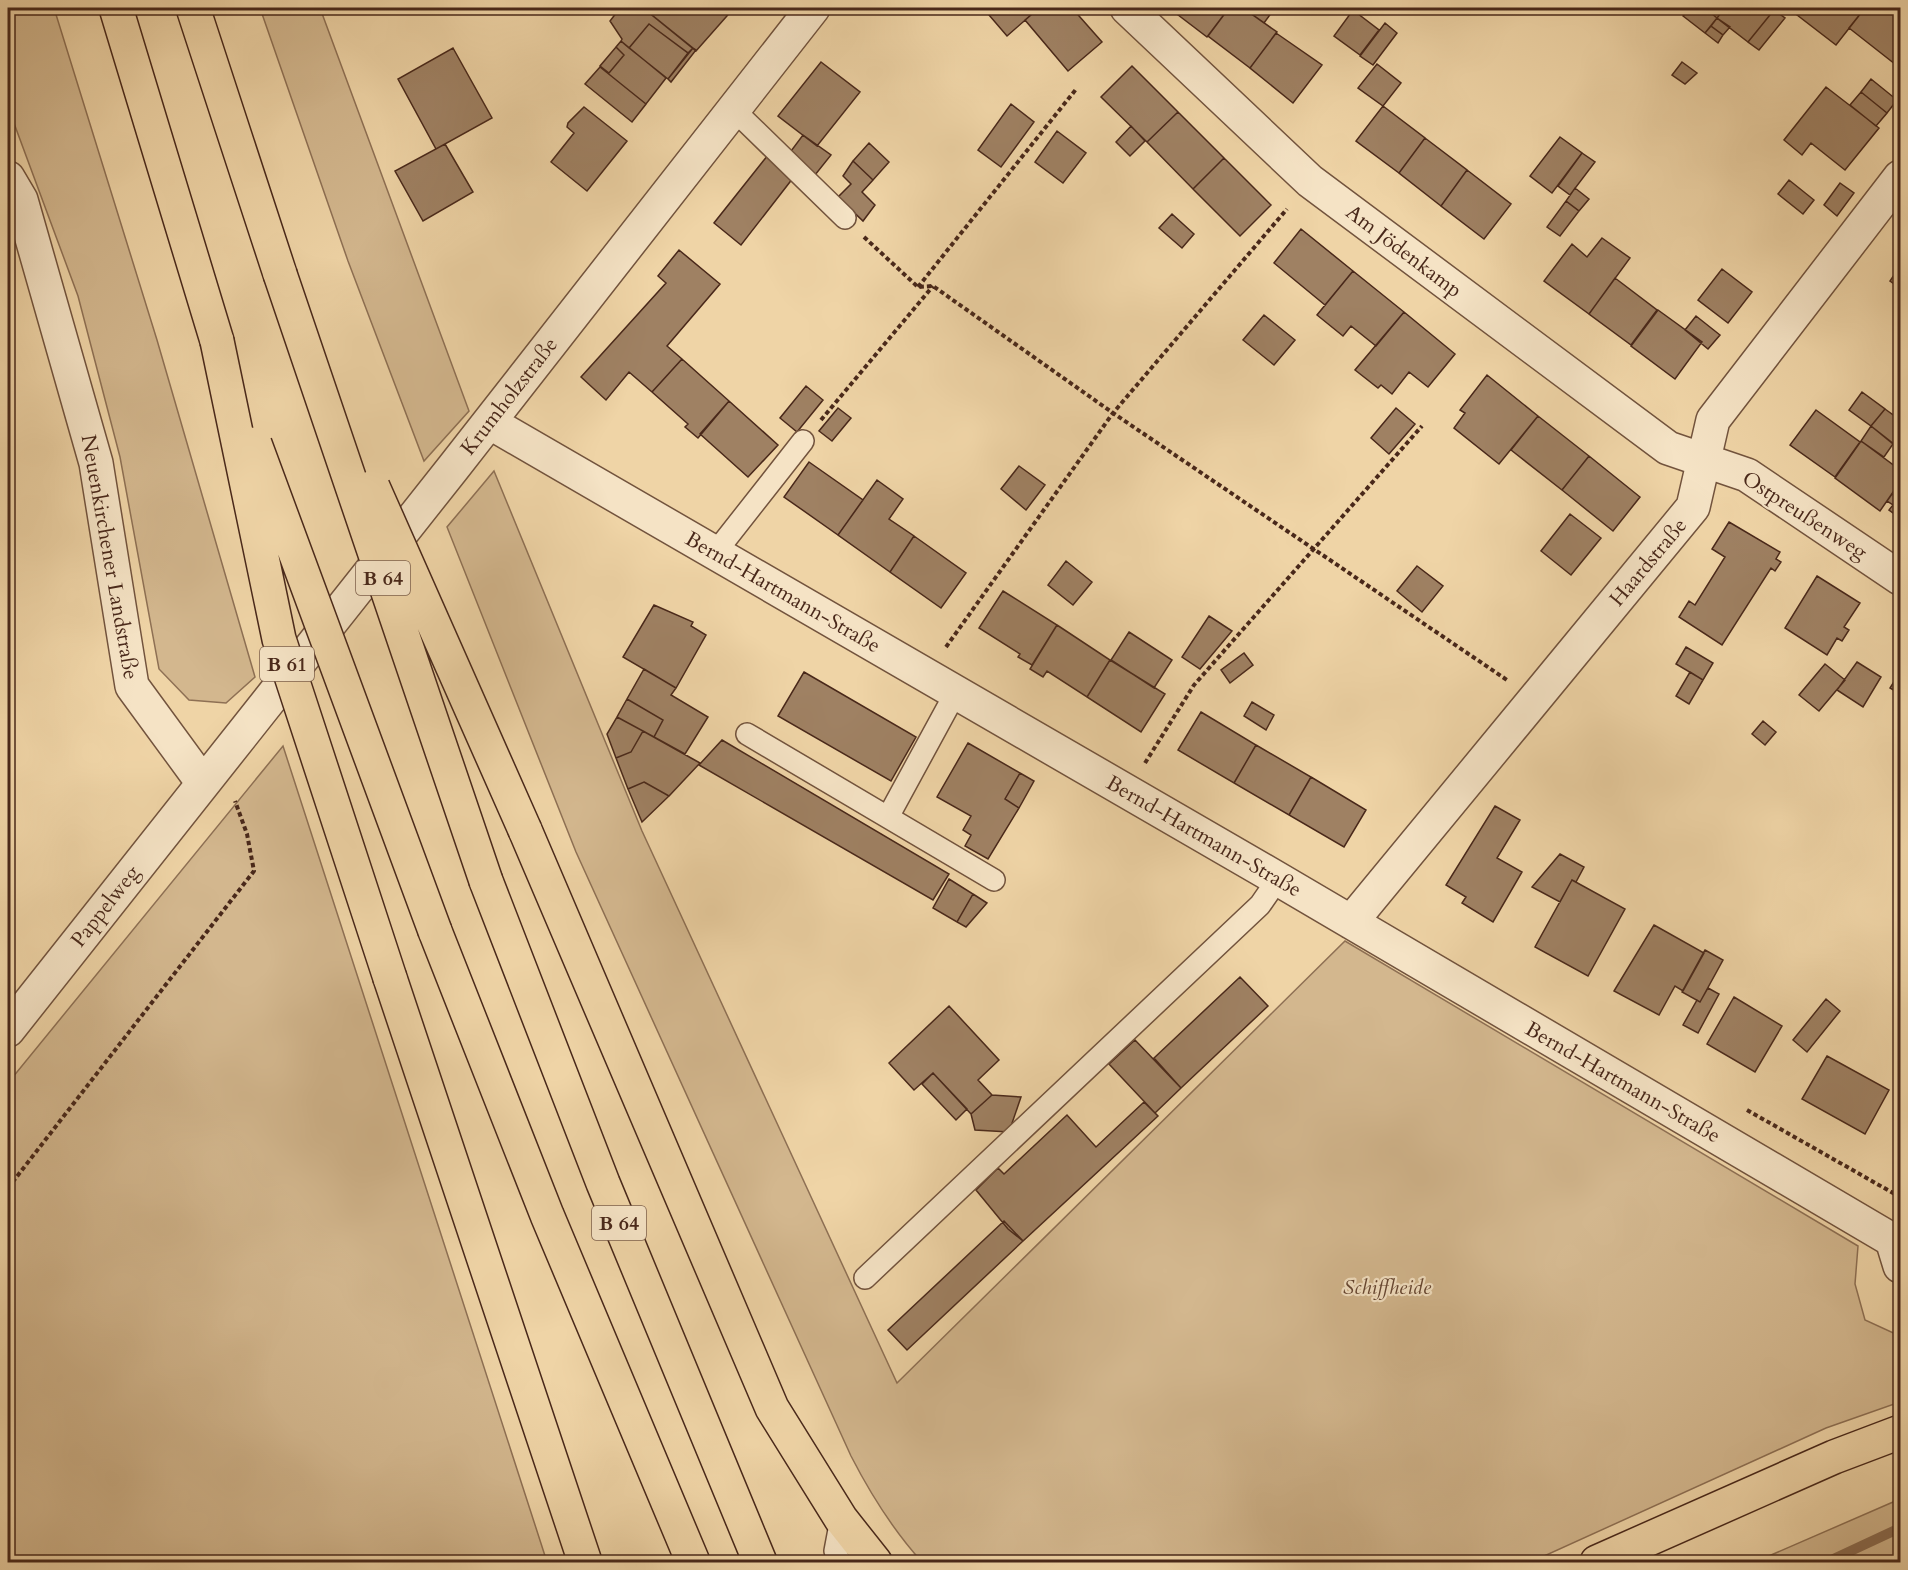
<svg xmlns="http://www.w3.org/2000/svg" width="1908" height="1570" viewBox="0 0 1908 1570" font-family="Cardo,serif">
	<style>
		.green { fill: #d3b78e; stroke: #8e7054; stroke-width: 1.5 }
		.lines { fill: none; stroke-linecap: round; stroke-linejoin: round }
		.stream { stroke: #8b6c51; stroke-width: 10 }
		.building { fill: #9f8163; stroke: #49281a; stroke-width: 1.5 }
		.lane-casing { stroke: #72533d; stroke-width: 24 }
		.street-casing { stroke: #72533d; stroke-width: 36 }
		.highway-casing { stroke: #49281a; stroke-width: 36 }
		.path { stroke: #49281a; stroke-width: 4; stroke-dasharray: 4.5 3; stroke-linecap: butt }
		.lane { stroke: #f5e3c5; stroke-width: 21 }
		.street { stroke: #f5e3c5; stroke-width: 33 }
		.highway { stroke: #efd4a6; stroke-width: 33 }
		.highway-bridge-casing { stroke: #49281a; stroke-width: 36; stroke-linecap: butt }
		.highway-bridge { stroke: #efd4a6; stroke-width: 33 }
		.labels { text-anchor: middle; stroke-width: 4.5; stroke-linejoin: round; paint-order: stroke }
		.shield { fill: #f5e3c5; stroke: #7d604d; stroke-width: 1.5 }
		.shield-label { font-size: 20px; font-weight: bold; fill: #49281a }
		.street-label { font-size: 21px; fill: #49281a; stroke: #f5e3c5 }
		.park-label { font-size: 21px; font-style: italic; fill: #654531; stroke: #f5e3c5 }
	</style>
	<rect width="100%" height="100%" fill="#efd4a6"/>
	<filter id="stains"><feTurbulence type="fractalNoise" baseFrequency=".00333" numOctaves="4"/><feColorMatrix values="0 0 0 0 .2 0 0 0 0 .09 0 0 0 0 .02 0 0 0 .5 -.17"/></filter>
	<radialGradient id="worn" r=".72"><stop offset=".6" stop-color="#630" stop-opacity="0"/><stop offset="1" stop-color="#630" stop-opacity=".3"/></radialGradient>
	<path class="green" d="M8,8H54L157,340L255,677L226,703L189,700L159,669L120,457L78,296L8,107Z
		M260,8H320L469,411L424,461L348,261Z
		M494,471L642,831L897,1383L1345,941L1858,1246L1855,1284L1865,1320L1900,1336V1402L1826,1428L1531,1562H922C893,1530 871,1495 851,1456L576,852L447,527Z
		M283,746L547,1562H8V1083Z
		M1900,1499V1562H1755Z"/>
	<g class="lines">
		<path class="stream" d="M1827,1562L1900,1528"/>
	</g>
	<path class="building" d="M620,8H639L648,12L693,48L688,53L649,24L629,48L621,41L622,39L610,21Z
		M652,8H734L696,51L648,12Z
		M983,8H1039L1007,36Z
		M1039,8H1072L1102,42L1068,71L1025,20Z
		M1169,8H1229L1207,37Z
		M1229,8H1243L1277,32L1250,68L1208,36Z
		M1243,8H1275L1264,23Z
		M1690,8H1705L1717,18L1705,33L1683,16Z
		M1705,8H1725L1717,18Z
		M1725,8H1771L1774,10L1748,42L1717,18Z
		M1788,8H1865L1836,45Z
		M1865,8H1900V68L1849,28Z
		M1353,10L1379,30L1360,55L1334,36Z
		M1774,10L1785,18L1759,50L1748,42Z
		M1717,18L1730,27L1723,35L1711,26Z
		M1385,23L1397,33L1373,65L1360,56Z
		M649,24L688,53L668,79L629,48Z
		M1711,26L1723,35L1718,43L1705,33Z
		M1276,33L1322,65L1293,103L1250,68Z
		M621,41L666,78L646,104L600,67L609,73L624,55L616,47Z
		M616,47L624,55L609,73L600,66Z
		M453,48L492,118L436,149L398,79Z
		M693,48L696,50L671,82L668,79Z
		M821,62L860,92L817,146L778,116Z
		M1682,62L1697,73L1685,84L1672,75Z
		M1377,64L1401,83L1383,106L1358,88Z
		M1132,66L1178,112L1147,142L1101,97Z
		M600,67L646,104L632,122L585,84Z
		M1871,79L1897,100L1887,113L1861,92Z
		M1826,87L1879,128L1845,170L1811,143L1802,155L1784,140Z
		M1861,92L1887,113L1876,126L1850,105Z
		M1011,104L1034,122L1001,167L978,150Z
		M1383,106L1425,138L1399,173L1356,141Z
		M584,107L627,141L587,191L551,162L574,133L567,127L568,123Z
		M1178,112L1224,158L1193,189L1147,142Z
		M1131,126L1145,141L1130,156L1116,142Z
		M1057,131L1086,153L1063,183L1035,162Z
		M803,135L831,155L815,175L788,155Z
		M1560,137L1582,153L1552,193L1530,176Z
		M1425,138L1467,170L1441,206L1399,173Z
		M869,143L889,162L873,180L853,161Z
		M445,144L473,192L423,221L395,171Z
		M1582,153L1595,162L1570,195L1558,186Z
		M768,155L793,178L741,245L714,223Z
		M1224,158L1271,205L1240,236L1193,189Z
		M853,161L873,180L862,192L875,205L863,221L838,197L851,184L843,176Z
		M1467,170L1511,204L1484,239L1441,206Z
		M1789,180L1814,200L1803,214L1778,194Z
		M1840,183L1854,193L1837,216L1824,205Z
		M1575,188L1589,199L1579,211L1566,201Z
		M1566,201L1579,211L1560,236L1547,227Z
		M1172,214L1194,234L1182,248L1159,228Z
		M1301,229L1353,271L1325,305L1274,263Z
		M1602,238L1630,258L1589,314L1544,281L1572,244L1587,257Z
		M679,250L720,284L667,346L682,359L652,392L629,372L606,400L581,377L666,283L658,276Z
		M1900,266V288L1890,281Z
		M1722,269L1752,292L1728,323L1698,300Z
		M1353,271L1404,312L1376,346L1351,326L1343,336L1317,315Z
		M1615,278L1657,310L1631,345L1589,314Z
		M1658,310L1702,342L1675,379L1631,346Z
		M1404,312L1455,354L1428,387L1409,372L1392,394L1381,385L1378,388L1355,370Z
		M1264,315L1295,340L1274,365L1243,340Z
		M1696,316L1720,335L1708,349L1685,330Z
		M682,359L729,401L698,438L685,427L688,424L652,392Z
		M1487,375L1538,416L1499,464L1454,428L1465,413L1460,410Z
		M806,386L823,400L797,432L780,418Z
		M1862,392L1885,409L1871,426L1849,410Z
		M729,401L778,445L748,477L700,434Z
		M838,408L851,418L832,441L819,431Z
		M1396,408L1415,424L1389,454L1371,438Z
		M1885,409L1900,420V435L1894,444L1871,426Z
		M1816,410L1860,442L1835,477L1790,445Z
		M1538,416L1589,456L1562,490L1511,450Z
		M1871,426L1893,444L1884,457L1861,441Z
		M1861,441L1900,470V482L1880,511L1835,478Z
		M1589,456L1640,497L1613,531L1562,490Z
		M809,462L863,500L838,535L784,497Z
		M1019,466L1045,485L1026,510L1001,489Z
		M877,480L903,499L889,519L914,536L890,572L838,535Z
		M1892,494L1898,498L1900,495V518L1889,510L1893,505L1887,501Z
		M1570,514L1601,538L1571,575L1541,551Z
		M1729,522L1780,552L1776,559L1781,562L1775,571L1771,568L1722,645L1679,617L1689,601L1695,605L1725,557L1712,549Z
		M914,536L966,573L941,608L890,572Z
		M1066,561L1092,582L1073,605L1048,585Z
		M1417,566L1443,586L1422,612L1397,591Z
		M1817,576L1860,603L1844,627L1849,630L1842,641L1837,638L1827,655L1785,628Z
		M1003,591L1057,625L1032,665L1018,657L1020,654L979,628Z
		M654,605L693,622L691,626L706,635L676,688L623,657Z
		M1209,616L1232,631L1200,669L1182,657Z
		M1057,625L1110,660L1087,697L1047,671L1043,677L1030,669Z
		M1129,632L1172,660L1154,688L1111,660Z
		M1686,647L1713,663L1703,680L1676,664Z
		M1244,653L1253,665L1230,683L1221,670Z
		M1110,660L1165,694L1141,732L1087,697Z
		M1857,662L1881,677L1863,707L1837,690Z
		M1825,664L1845,680L1819,711L1799,695Z
		M644,669L676,688L671,695L708,717L685,754L654,737L663,720L627,699Z
		M804,672L916,737L891,781L778,716Z
		M1690,672L1703,680L1689,704L1676,696Z
		M1900,672V694L1890,688Z
		M627,699L663,720L654,737L617,717Z
		M1252,702L1274,715L1266,730L1244,716Z
		M1201,712L1256,745L1234,783L1178,750Z
		M617,717L643,731L631,752L616,758L607,734Z
		M1763,721L1776,732L1765,745L1752,734Z
		M643,731L700,763L669,796L644,782L628,789L616,758L631,752Z
		M722,740L949,874L933,900L699,765Z
		M968,743L1020,773L1005,799L1019,808L988,859L965,846L971,835L963,830L971,816L937,797Z
		M1256,745L1311,777L1289,815L1234,783Z
		M1020,773L1034,781L1019,808L1005,799Z
		M1311,777L1366,810L1344,847L1289,815Z
		M644,782L669,796L642,822L628,789Z
		M1495,806L1520,820L1497,858L1522,872L1493,922L1462,903L1466,897L1446,885Z
		M1560,854L1584,867L1576,882L1572,880L1560,902L1532,887Z
		M949,879L973,894L957,922L933,908Z
		M1572,880L1625,909L1588,976L1535,947Z
		M973,894L987,903L966,927L957,922Z
		M1654,925L1704,953L1683,991L1675,986L1659,1015L1614,991Z
		M1705,950L1723,960L1700,1002L1682,992Z
		M1240,977L1268,1006L1181,1088L1154,1058Z
		M1708,988L1719,994L1698,1033L1683,1025L1697,1000L1700,1002Z
		M1734,997L1782,1026L1755,1072L1707,1044Z
		M1826,999L1840,1011L1807,1052L1793,1040Z
		M949,1006L999,1060L978,1080L992,1095L971,1114L933,1073L914,1090L889,1063Z
		M1135,1040L1181,1088L1155,1113L1109,1064Z
		M1827,1056L1889,1090L1865,1134L1802,1099Z
		M933,1073L967,1109L956,1120L922,1084Z
		M992,1095L1021,1097L1009,1132L975,1130L971,1114Z
		M1144,1102L1158,1116L1023,1241L1008,1229L976,1190L998,1168L1004,1174L1067,1115L1096,1147Z
		M1004,1221L1023,1241L907,1350L888,1330Z"/>
	<g class="lines">
		<defs>
			<path id="lane" d="M733,109L845,218
				M715,553L803,441
				M747,734L994,880
				M888,817L956,692
				M865,1278L1260,905L1278,879
				M840,1562L835,1551L841,1519"/>
			<path id="street" d="M1127,8L1310,181L1668,448L1747,475L1900,578
				M8,178L21,200L96,463L132,686L203,783
				M489,422L1278,879L1892,1240L1900,1266
				M1351,922L1693,507L1713,420L1900,177
				M8,1030L453,468L813,8"/>
			<path id="highway" d="M116,8L217,341
				M193,8L280,274
				M525,830L772,1408L841,1519L875,1562
				M486,881L603,1183L760,1562
				M435,931L547,1215L693,1562
				M390,978L585,1562
				M1597,1562L1834,1457L1900,1432"/>
		</defs>
		<use href="#lane" class="lane-casing"/>
		<use href="#street" class="street-casing"/>
		<use href="#highway" class="highway-casing"/>
		<path class="path" d="M864,237L918,287L933,286L1113,413L1507,680
			M918,287L1077,88
			M821,420L933,286
			M946,647L1113,413L1287,209
			M1145,763L1194,685L1422,426
			M1747,1110L1900,1197
			M8,1188L254,871L247,834L235,801"/>
		<use href="#lane" class="lane"/>
		<use href="#street" class="street"/>
		<use href="#highway" class="highway"/>
		<defs>
			<path id="highway-bridge" d="M280,274L486,881
				M217,341L279,639L390,978
				M255,444L435,931
				M373,487L525,830"/>
		</defs>
		<use href="#highway-bridge" class="highway-bridge-casing"/>
		<use href="#highway-bridge" class="highway-bridge"/>
	</g>
	<g class="labels">
		<g class="shield">
			<rect x="356" y="561" width="54" height="34" rx="4.5"/>
			<rect x="260" y="647" width="54" height="34" rx="4.5"/>
			<rect x="592" y="1206" width="54" height="34" rx="4.5"/>
		</g>
		<g class="shield-label">
			<text x="383" y="585">B 64</text>
			<text x="287" y="671">B 61</text>
			<text x="619" y="1230">B 64</text>
		</g>
		<g class="street-label">
			<text transform="translate(1404 251) rotate(37)" y="7">Am Jödenkamp</text>
			<text transform="translate(509 396) rotate(-52)" y="7">Krumholzstraße</text>
			<text transform="translate(1805 515) rotate(33)" y="7">Ostpreußenweg</text>
			<text transform="translate(110 557) rotate(80)" y="7">Neuenkirchener Landstraße</text>
			<text transform="translate(1648 562) rotate(-50)" y="7">Haardstraße</text>
			<text transform="translate(783 592) rotate(30)" y="7">Bernd-Hartmann-Straße</text>
			<text transform="translate(1204 836) rotate(30)" y="7">Bernd-Hartmann-Straße</text>
			<text transform="translate(105 906) rotate(-52)" y="7">Pappelweg</text>
			<text transform="translate(1623 1082) rotate(30)" y="7">Bernd-Hartmann-Straße</text>
		</g>
		<g class="park-label">
			<text x="1387" y="1294">Schiffheide</text>
		</g>
	</g>
	<rect width="1908" height="1570" fill="none" stroke="#efd4a6" stroke-width="30"/>
	<rect x="9" y="9" width="1890" height="1552" fill="none" stroke="#49281a" stroke-width="3"/>
	<rect x="15" y="15" width="1878" height="1540" fill="none" stroke="#49281a" stroke-width="1.5"/>
	<rect width="100%" height="100%" filter="url(#stains)"/>
	<rect width="100%" height="100%" fill="url(#worn)"/>
</svg>
